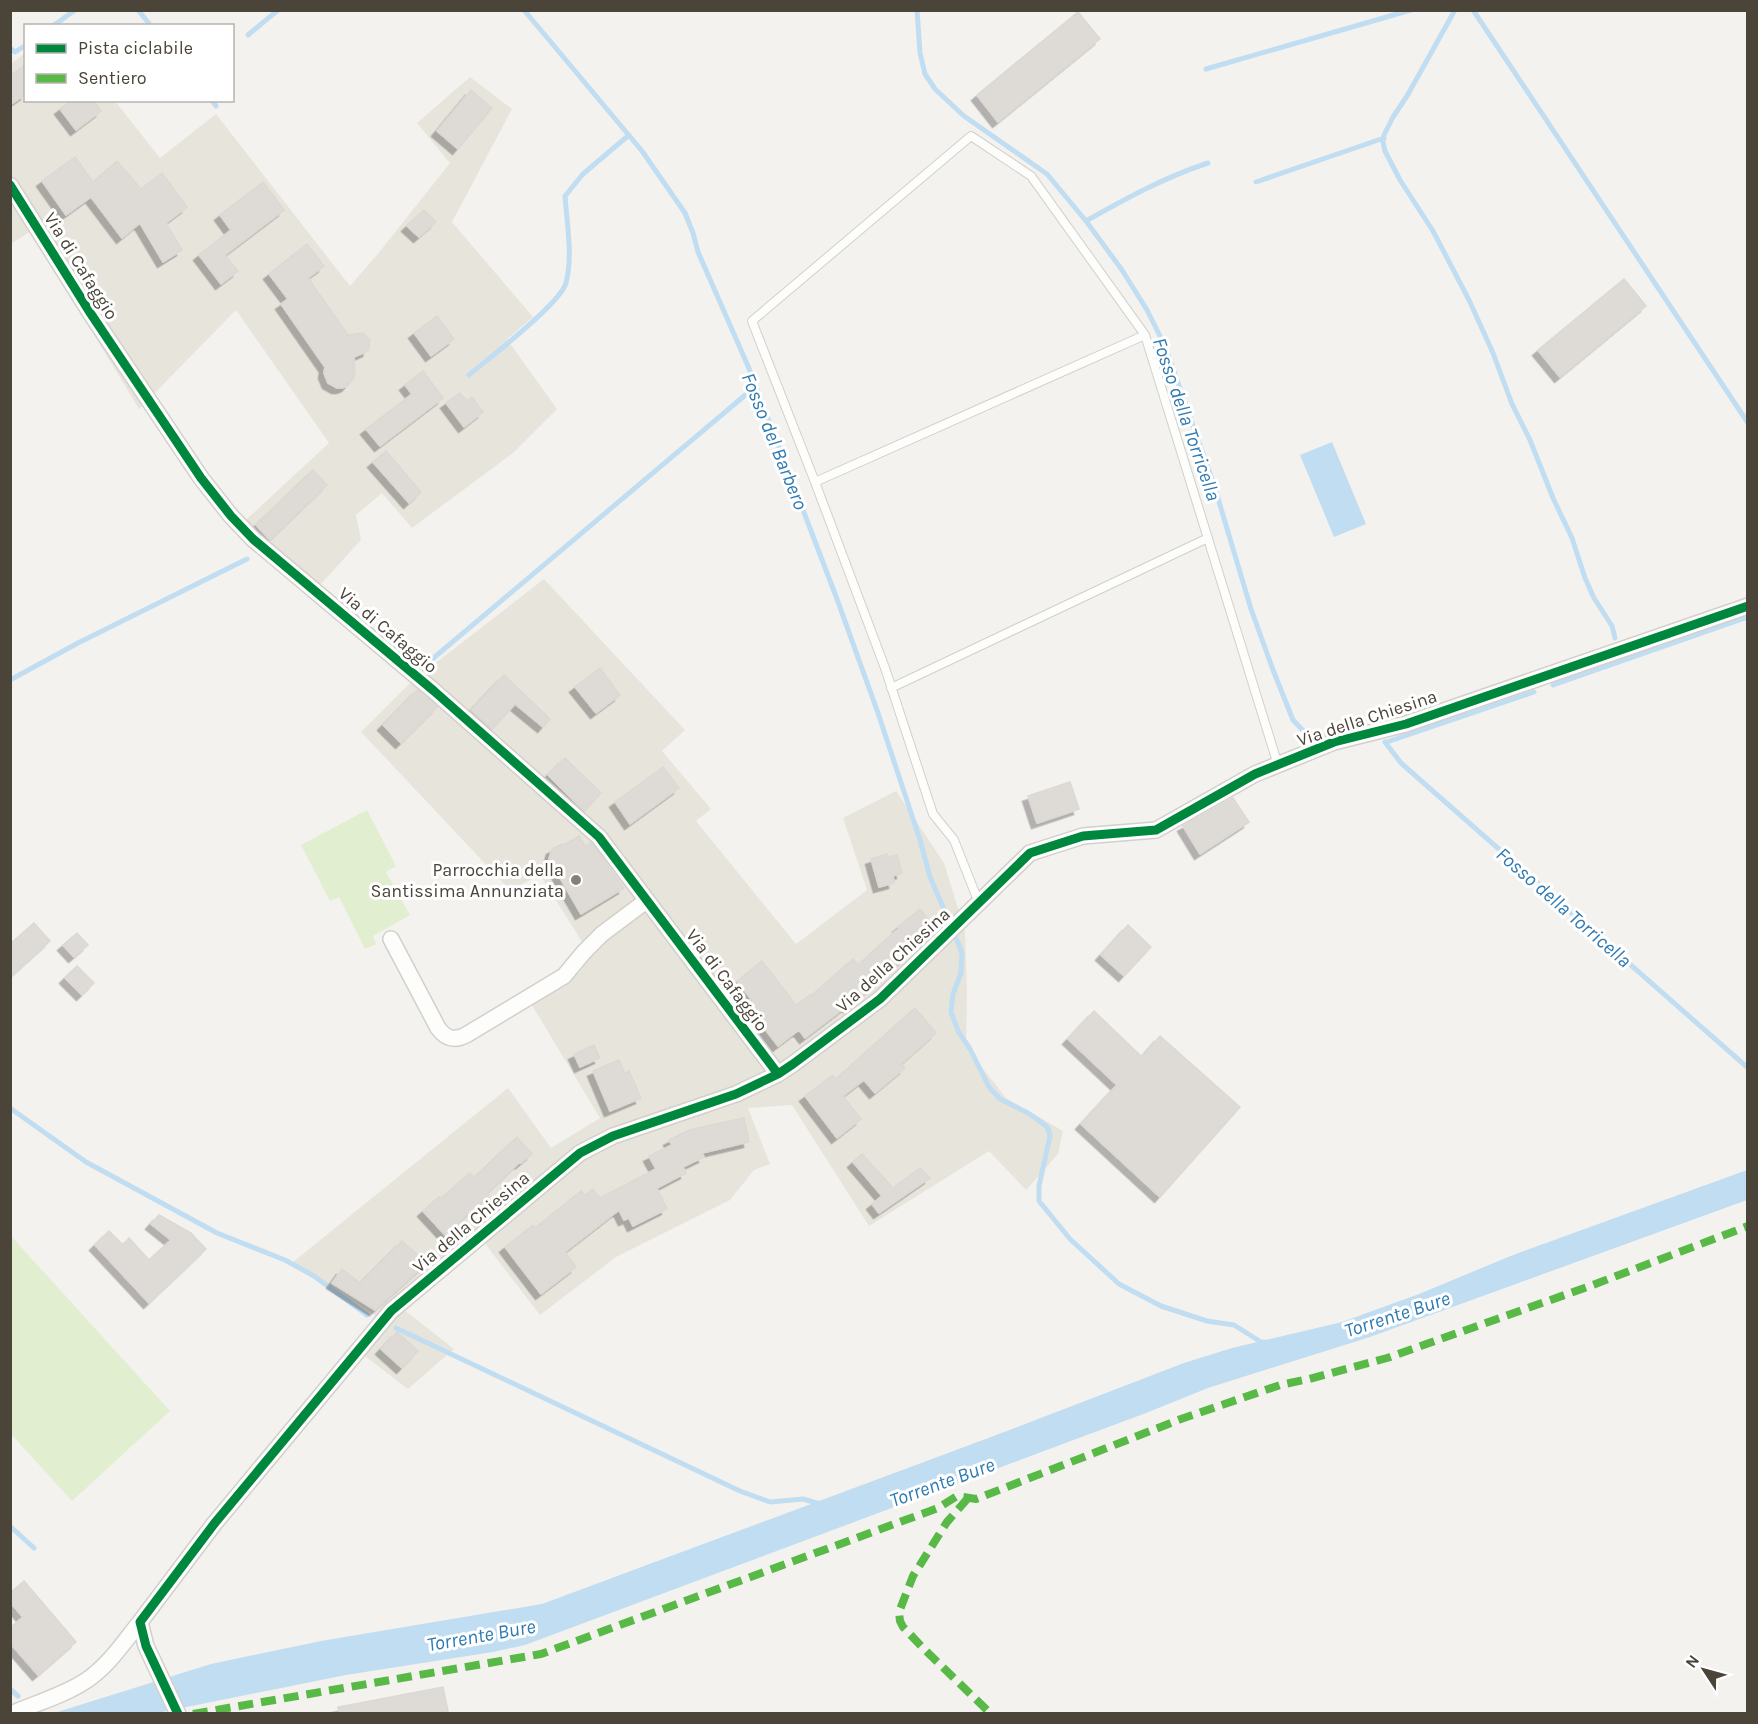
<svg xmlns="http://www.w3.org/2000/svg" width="1758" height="1724" viewBox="0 0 1758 1724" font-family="Karla,sans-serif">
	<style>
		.residential { fill: #e7e4dc }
		.green { fill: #e1eecf }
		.water { fill: #c0ddf1 }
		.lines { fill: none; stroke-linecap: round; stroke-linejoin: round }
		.stream { stroke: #c0ddf1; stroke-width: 5 }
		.building { fill: #dedbd6; stroke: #dcd9d4; stroke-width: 1.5; filter: url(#shadow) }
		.service-casing { stroke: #d2d0cb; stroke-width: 10 }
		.minor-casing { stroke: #d2d0cb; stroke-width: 18 }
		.service { stroke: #fdfdfc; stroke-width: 8 }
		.minor { stroke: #fdfdfc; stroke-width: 15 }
		.quiet { stroke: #58b947; stroke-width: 8; stroke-dasharray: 15 8; stroke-linecap: butt }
		.cycleway-casing { stroke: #fff; stroke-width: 13 }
		.cycleway { stroke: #00873e; stroke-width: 9 }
		.poi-dot { fill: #868178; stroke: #fff; stroke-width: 2 }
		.labels { text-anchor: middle; stroke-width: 6; stroke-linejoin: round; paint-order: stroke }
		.street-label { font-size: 18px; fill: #4b4439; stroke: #fff }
		.poi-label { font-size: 18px; fill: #4b4439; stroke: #fff; text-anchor: end }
		.water-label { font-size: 20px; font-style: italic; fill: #2e7ab2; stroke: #fff }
	</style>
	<defs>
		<filter id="shadow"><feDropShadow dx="-5.5" dy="5.5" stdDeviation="0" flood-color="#0004"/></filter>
	</defs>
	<rect width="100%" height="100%" fill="#f4f2ee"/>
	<path class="residential" d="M25,53L26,100L115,101L160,158L216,114L350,286L377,255L450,163L417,123L470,77L512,109L452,222L533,317L507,339L557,409L513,453L412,528L382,493L356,515L361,540L310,596L234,531L329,443L236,310L139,409L31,231L11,244V64Z
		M544,579L685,730L662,751L711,809L696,821L796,944L867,890L843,818L896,791L944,863L965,931L967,990L966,1047L1006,1098L1063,1131L1058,1154L1026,1190L989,1151L869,1226L792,1105L748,1108L770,1164L754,1170L730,1200L616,1257L540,1315L483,1241L404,1310L454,1349L408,1389L361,1353L385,1322L293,1262L508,1088L551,1148L600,1118L530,1002L580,972L591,956L540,875L510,890L361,732L410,683Z"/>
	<path class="green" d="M367,810L396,866L386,872L410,915L373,936L376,944L365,949L339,897L330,901L301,845Z
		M11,1236L170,1411L72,1501L11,1434Z"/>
	<path class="water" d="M1332,442L1366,524L1334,537L1300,455Z
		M1747,1170V1200L1370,1337L1208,1388L1146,1413L525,1645L493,1652L346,1675L157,1713L51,1714L211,1664L321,1641L542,1604L991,1437L1184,1363L1232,1348L1342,1322L1419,1294L1513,1255Z"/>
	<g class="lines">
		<path class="stream" d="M138,10L151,26
			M524,10L642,151L685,213L693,233L698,252L748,366L837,599L878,713L920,840L930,877L946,914
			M917,10L920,53L925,74L935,89L964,116L1047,174L1086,221L1122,270L1147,310L1165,346L1214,485L1251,609L1273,670L1293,720L1310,738L1337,734
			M1455,10L1407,96L1393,117L1384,135L1383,142L1385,151L1400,180L1433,231L1469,300L1493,353L1512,404L1530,440L1553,498L1572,538L1585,578L1594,598L1612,626L1615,638
			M1473,10L1748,423
			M53,26L75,10
			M248,35L278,10
			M10,48L15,52L26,45
			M1206,69L1411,10
			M212,100L216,106
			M1256,182L1384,138
			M1086,221C1125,199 1165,177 1208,163
			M469,375C488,359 560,304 566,283C573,255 567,225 565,196L583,174L629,135
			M424,666L756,386
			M10,680L78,643L247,559
			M1553,685L1748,617
			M1385,742L1401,763L1748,1068
			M1387,742L1534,692
			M956,938L962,953L961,973L953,994L951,1012L958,1031L970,1049L989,1087L1000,1099L1028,1113L1041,1122L1048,1128L1050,1136L1039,1186V1201L1070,1239L1119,1284L1161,1306L1207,1321L1234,1325L1261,1342H1265
			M10,1108L86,1162L217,1233L285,1260L314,1276L367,1315
			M396,1328L740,1491L770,1502L803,1499L820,1504
			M10,1526L34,1548
			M10,1689L18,1696"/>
	</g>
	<path class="building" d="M1078,12L1100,39L998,122L977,95Z
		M26,64V94L10,105V76Z
		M471,90L492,108L458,149L437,131Z
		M72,100H93L101,111L76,130L60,109Z
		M75,157L93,182L117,161L141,189L162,173L187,207L166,223L182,250L163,262L140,223L122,238L91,197L66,215L42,181Z
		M263,182L284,210L225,255L238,271L221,284L199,255L231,230L220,215Z
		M424,210L436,222L419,237L407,226Z
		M307,244L324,266L308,278L348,335L363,333L370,340L368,351L354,357L355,373L354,378L347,386L342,388H337L328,383L324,373L325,367L281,304L288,299L269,274Z
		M1624,279L1646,306L1560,377L1538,350Z
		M437,316L454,339L431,356L414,333Z
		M423,371L443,398L380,446L366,429L412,394L405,385Z
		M460,393L467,401L472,397L483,412L464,427L446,403Z
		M386,451L421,492L409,503L373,462Z
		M313,470L327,485L270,540L256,525Z
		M600,668L620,695L596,713L575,687Z
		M504,675L550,719L543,727L515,704L492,729L471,710Z
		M417,690L437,707L401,743L383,725Z
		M565,758L601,793L584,811L548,775Z
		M663,767L679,788L630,824L615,802Z
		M1070,782L1079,809L1037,823L1028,796Z
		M1233,798L1249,822L1200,854L1183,826Z
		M579,836L585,846L591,843L592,844L624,888L581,914L549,859L552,849L562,844L564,845Z
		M887,854L888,857L897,855L902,873L893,876L894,883L879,887L871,859Z
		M920,909L936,929L902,955L905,958L849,1007L847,1006L805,1038L799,1030L778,1046L745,1003L751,999L737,981L762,961L796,1005L810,995L811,996L853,959L858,965L899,928L898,927Z
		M34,923L50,941L10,977V944Z
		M1128,925L1151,947L1124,976L1101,955Z
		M77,933L88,945L74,957L63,945Z
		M77,966L94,983L82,995L65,978Z
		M915,1008L936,1033L901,1064L905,1068L875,1093L864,1080L843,1096L861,1119L837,1138L805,1096L833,1075L836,1079Z
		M1094,1011L1142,1057L1160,1036L1240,1107L1160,1197L1081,1124L1117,1085L1068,1039Z
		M594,1045L600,1058L580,1067L574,1054Z
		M619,1060L625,1074L629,1071L641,1098L610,1111L593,1071Z
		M744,1118L749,1142L702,1153L704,1157L683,1167L686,1173L657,1188L667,1209L633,1226L629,1218L624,1220L619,1210L565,1252L576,1267L541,1294L505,1247L533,1225L535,1228L581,1191L585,1195L593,1189L600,1198L656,1169L649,1156L672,1145L669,1140L689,1130Z
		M517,1137L532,1154L521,1163L520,1162L487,1193L489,1195L460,1221L462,1224L447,1237L423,1211L439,1197L440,1199L470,1173L474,1178Z
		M862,1154L893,1188L920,1168L930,1178L879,1213L872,1204L882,1196L853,1162Z
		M159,1215L191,1233L206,1249L149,1303L95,1245L109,1231L123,1245L129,1238L149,1260L171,1240L151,1224Z
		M402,1241L427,1263L375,1310L332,1283L342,1269L360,1283Z
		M397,1332L418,1351L402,1368L381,1349Z
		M24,1581L76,1642L38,1675L10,1643V1628L23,1617L10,1602V1593Z
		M443,1687L448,1711L433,1713H339L338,1707Z"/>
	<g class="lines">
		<defs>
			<path id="service" d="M815,482L1145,335
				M891,688L1208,538
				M979,903L954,840L933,814L885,668L815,482L752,321L971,136L1031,176L1145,335L1278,765"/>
			<path id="minor" d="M10,185L91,314L201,478L231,516L253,539L434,691L599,837L778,1074
				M391,939L438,1028C446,1039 454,1041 466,1035L564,976L584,952L602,934L646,901
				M11,1714C36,1703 65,1695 87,1680C109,1665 124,1642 140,1622
				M178,1714L146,1646L140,1622L214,1524L391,1311L580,1153L613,1136L736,1094L778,1074L793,1064L880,999L1030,853L1083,836L1156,830L1255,774L1334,742L1406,724L1748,606"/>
		</defs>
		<use href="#service" class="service-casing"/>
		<use href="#minor" class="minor-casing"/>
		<use href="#service" class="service"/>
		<use href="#minor" class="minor"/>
		<path class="quiet" d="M968,1498L947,1522L913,1576L899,1612L900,1621L903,1627L925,1650L991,1714
			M193,1714L541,1654L938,1508L957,1496L976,1499L1181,1419L1280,1385L1309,1379L1387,1358L1590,1286L1748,1226"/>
		<defs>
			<path id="cycleway" d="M10,185L91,314L201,478L231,516L253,539L434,691L599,837L778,1074
				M178,1714L146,1646L140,1622L214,1524L391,1311L580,1153L613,1136L736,1094L778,1074L793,1064L880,999L1030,853L1083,836L1156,830L1255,774L1334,742L1406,724L1748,606"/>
		</defs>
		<use href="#cycleway" class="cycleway-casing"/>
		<use href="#cycleway" class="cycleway"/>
	</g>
	<circle class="poi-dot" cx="576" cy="880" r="6"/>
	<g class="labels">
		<g class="street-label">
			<text transform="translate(81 266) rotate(58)" y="6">Via di Cafaggio</text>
			<text transform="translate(388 630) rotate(40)" y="6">Via di Cafaggio</text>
			<text transform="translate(1367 718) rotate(-18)" y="6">Via della Chiesina</text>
			<text transform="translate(893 960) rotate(-42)" y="6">Via della Chiesina</text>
			<text transform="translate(727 980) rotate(53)" y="6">Via di Cafaggio</text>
			<text transform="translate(471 1222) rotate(-40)" y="6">Via della Chiesina</text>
		</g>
		<g class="poi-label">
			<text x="564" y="876">Parrocchia della<tspan x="564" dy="21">Santissima Annunziata</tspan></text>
		</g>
		<g class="water-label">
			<text transform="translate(1187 419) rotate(71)" y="7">Fosso della Torricella</text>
			<text transform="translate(775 441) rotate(68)" y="7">Fosso del Barbero</text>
			<text transform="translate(1564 907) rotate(41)" y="7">Fosso della Torricella</text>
			<text transform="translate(1397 1314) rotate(-18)" y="7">Torrente Bure</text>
			<text transform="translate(942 1482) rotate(-20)" y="7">Torrente Bure</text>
			<text transform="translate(481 1635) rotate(-10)" y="7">Torrente Bure</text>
		</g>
	</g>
	<rect width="1758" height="1724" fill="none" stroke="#4b4439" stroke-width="24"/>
	<rect x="24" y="24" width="210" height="78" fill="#ffffff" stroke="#b7b4b0" stroke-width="1.5"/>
	<rect x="36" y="44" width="30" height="9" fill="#00873e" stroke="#b7b4b0" stroke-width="1.5"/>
	<text x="78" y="54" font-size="18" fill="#4b4439">Pista ciclabile</text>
	<rect x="36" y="74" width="30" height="9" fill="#58b947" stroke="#b7b4b0" stroke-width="1.5"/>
	<text x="78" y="84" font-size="18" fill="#4b4439">Sentiero</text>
	<g transform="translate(1704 1670) rotate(306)" stroke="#ffffff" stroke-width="4.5" paint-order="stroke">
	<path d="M0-4.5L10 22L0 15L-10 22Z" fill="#4b4439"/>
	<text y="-9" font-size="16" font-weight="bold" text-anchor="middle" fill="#4b4439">N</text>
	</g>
</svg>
